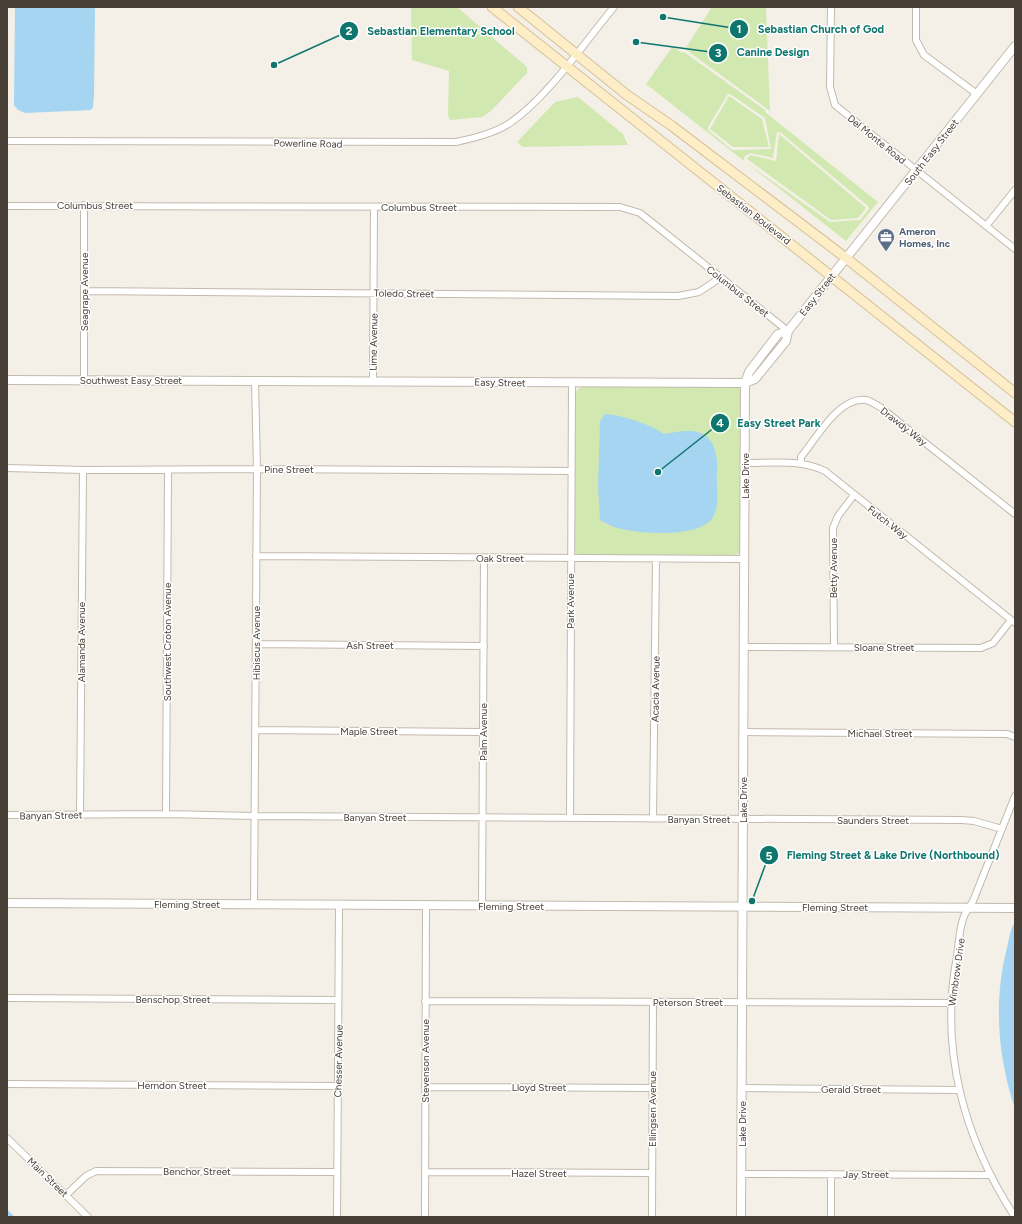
<svg xmlns="http://www.w3.org/2000/svg" width="1022" height="1224" viewBox="0 0 1022 1224" font-family="Figtree,sans-serif">
	<style>
		.green { fill: #d2e8b1; fill-rule: evenodd }
		.water { fill: #a5d5f0 }
		.lines { fill: none; stroke-linecap: round; stroke-linejoin: round }
		.canal { stroke: #a5d5f0; stroke-width: 7 }
		.minor-casing { stroke: #c3baae; stroke-width: 8 }
		.tertiary-casing { stroke: #c3baae; stroke-width: 10 }
		.secondary-casing { stroke: #d4c199; stroke-width: 11 }
		.minor { stroke: #fff; stroke-width: 6 }
		.tertiary { stroke: #fff; stroke-width: 8 }
		.secondary { stroke: #feeec8; stroke-width: 9 }
		.labels { text-anchor: middle; stroke-width: 3; stroke-linejoin: round; paint-order: stroke }
		.street-label { font-size: 10px; fill: #484037; stroke: #fff }
		.service-label { font-size: 10px; font-weight: bold; fill: #4e5e75; stroke: #fff; text-anchor: start }
		.leader { fill: none; stroke: #0f766e; stroke-width: 1.5 }
		.callout-dot { fill: #0f766e; stroke: #fff; stroke-width: 1.5 }
		.mark-label { font-size: 12px; text-anchor: middle; font-weight: bold; fill: #fff }
		.callout-label { font-size: 11px; text-anchor: middle; font-weight: bold; fill: #0f766e; stroke: #fff; stroke-width: 3; stroke-linejoin: round; paint-order: stroke }
	</style>
	<rect width="100%" height="100%" fill="#f4f0e8"/>
	<path class="green" d="M411,7H457L527,67V73L491,111L482,117L450,120L448,115L449,71L412,60Z
		M712,7H766L770,111L685,49Z
		M673,46L682,53L684,52L765,110V112L878,202L846,241L646,84ZM728,94H730L765,118L771,149L732,150L708,130V127ZM777,132H780L868,206L869,209L860,220L830,222L744,161V157L750,153L773,158Z
		M729,96L762,119L769,147H733L710,129Z
		M578,97L623,134L628,145L523,147L517,142L555,102Z
		M779,134L866,208L858,218L831,220L747,159L750,155L776,161Z
		M585,386H736L740,389L742,396V548L740,553L732,556H582L576,553L573,547L574,395L578,389Z"/>
	<path class="water" d="M15,7H95L94,96L93,107L91,110L25,113L18,110L14,105Z
		M605,414C622,415 650,424 664,434C690,429 713,426 717,460C718,468 716,476 717,484C717,495 719,507 713,517C701,539 634,534 614,527C609,525 604,522 600,520L598,487L600,421Z
		M1015,922V1109C998,1058 993,1001 1007,948C1009,940 1010,929 1015,922Z"/>
	<g class="lines">
		<path class="canal" d="M7,1214L10,1217"/>
		<defs>
			<path id="minor" d="M831,7L830,87L835,105L1015,249
				M916,7V40L924,55L977,94
				M7,141L456,142C474,138 495,133 510,123C548,97 584,43 614,7
				M84,205V380
				M7,206L620,207L640,213L788,331
				M986,226L1015,190
				M84,291L678,296L699,292L720,278
				M373,381L374,207
				M745,463C771,463 801,459 825,471L1015,623
				M801,463V457C816,439 839,396 866,400C871,401 876,405 880,407L1015,514
				M7,468L83,470L257,469L571,471
				M256,556L745,559
				M256,644L484,646
				M744,647L981,648L993,643L1011,620
				M834,647L833,528L838,516L854,495
				M256,730L482,732
				M744,732L1007,734L1015,737
				M1015,796L973,901C970,906 967,910 965,914C959,926 959,943 957,956C939,1049 964,1139 1015,1217
				M80,814L83,470
				M166,814L168,470
				M7,815L166,814L254,816L962,820L974,821L1002,829
				M570,818L572,383
				M653,819L656,559
				M254,905L257,469L255,381
				M482,906L484,558
				M7,998L338,1000
				M425,1001L950,1003
				M7,1084L337,1086
				M425,1087L652,1088
				M742,1088L959,1090
				M7,1138L88,1217
				M426,1172L652,1173
				M742,1174L990,1175
				M66,1195L86,1176L96,1171L337,1172
				M337,1217L339,906
				M425,1217L426,906
				M652,1217L653,1002
				M831,1217V1174"/>
			<path id="tertiary" d="M7,380L745,383L755,379L786,341L788,331L1015,46
				M7,903L1015,908
				M741,1217L745,383L749,372L778,334L788,331"/>
			<path id="secondary" d="M492,7L1015,422
				M518,7L627,95L672,126L846,258L1015,393"/>
		</defs>
		<use href="#minor" class="minor-casing"/>
		<use href="#tertiary" class="tertiary-casing"/>
		<use href="#secondary" class="secondary-casing"/>
		<use href="#minor" class="minor"/>
		<use href="#tertiary" class="tertiary"/>
		<use href="#secondary" class="secondary"/>
	</g>
	<defs>
		<symbol id="office-pin" viewBox="-11 -11 22 30"><path d="M0 17L-7.5 6A9.5 9.5 0 1 1 7.5 6Z" fill="#5c6f8a" stroke="#fff"/><path d="M-6-3h4V-5.5h4V-3h4V5H-6ZM-1-4.5V-3h2v-1.5ZM-6 0V1H6V0Z" fill="#fff"/></symbol>
	</defs>
	<g fill-rule="evenodd">
		<use href="#office-pin" x="876" y="227" width="20" height="27"/>
	</g>
	<g class="labels">
		<g class="street-label">
			<text transform="translate(877 139) rotate(39)" y="4">Del Monte Road</text>
			<text transform="translate(308 143) rotate(1)" y="4">Powerline Road</text>
			<text transform="translate(931 152) rotate(-52)" y="4">South Easy Street</text>
			<text x="95" y="209">Columbus Street</text>
			<text x="419" y="211">Columbus Street</text>
			<text transform="translate(754 214) rotate(38)" y="4">Sebastian Boulevard</text>
			<text transform="translate(738 291) rotate(38)" y="4">Columbus Street</text>
			<text transform="translate(84 292) rotate(-90)" y="4">Seagrape Avenue</text>
			<text transform="translate(404 293) rotate(1)" y="4">Toledo Street</text>
			<text transform="translate(817 294) rotate(-52)" y="4">Easy Street</text>
			<text transform="translate(373 342) rotate(-89)" y="4">Lime Avenue</text>
			<text x="131" y="384">Southwest Easy Street</text>
			<text transform="translate(500 382) rotate(1)" y="4">Easy Street</text>
			<text transform="translate(904 426) rotate(38)" y="4">Drawdy Way</text>
			<text x="289" y="473">Pine Street</text>
			<text transform="translate(745 476) rotate(-90)" y="4">Lake Drive</text>
			<text transform="translate(888 522) rotate(38)" y="4">Futch Way</text>
			<text x="500" y="562">Oak Street</text>
			<text transform="translate(833 568) rotate(-90)" y="4">Betty Avenue</text>
			<text transform="translate(570 601) rotate(-90)" y="4">Park Avenue</text>
			<text transform="translate(81 642) rotate(-90)" y="4">Alamanda Avenue</text>
			<text transform="translate(167 642) rotate(-90)" y="4">Southwest Croton Avenue</text>
			<text transform="translate(256 643) rotate(-90)" y="4">Hibiscus Avenue</text>
			<text x="370" y="649">Ash Street</text>
			<text x="884" y="651">Sloane Street</text>
			<text transform="translate(655 689) rotate(-89)" y="4">Acacia Avenue</text>
			<text x="369" y="735">Maple Street</text>
			<text transform="translate(483 732) rotate(-90)" y="4">Palm Avenue</text>
			<text x="880" y="737">Michael Street</text>
			<text transform="translate(743 800) rotate(-90)" y="4">Lake Drive</text>
			<text transform="translate(51 815) rotate(-1)" y="4">Banyan Street</text>
			<text x="375" y="821">Banyan Street</text>
			<text x="699" y="823">Banyan Street</text>
			<text x="873" y="824">Saunders Street</text>
			<text x="187" y="908">Fleming Street</text>
			<text x="511" y="910">Fleming Street</text>
			<text x="835" y="911">Fleming Street</text>
			<text transform="translate(956 972) rotate(-82)" y="4">Wimbrow Drive</text>
			<text x="173" y="1003">Benschop Street</text>
			<text x="688" y="1006">Peterson Street</text>
			<text transform="translate(338 1061) rotate(-89)" y="4">Chesser Avenue</text>
			<text transform="translate(425 1061) rotate(-90)" y="4">Stevenson Avenue</text>
			<text x="172" y="1089">Herndon Street</text>
			<text x="539" y="1091">Lloyd Street</text>
			<text x="851" y="1093">Gerald Street</text>
			<text transform="translate(652 1109) rotate(-90)" y="4">Ellingsen Avenue</text>
			<text transform="translate(742 1124) rotate(-90)" y="4">Lake Drive</text>
			<text x="197" y="1175">Benchor Street</text>
			<text x="539" y="1177">Hazel Street</text>
			<text x="866" y="1178">Jay Street</text>
			<text transform="translate(48 1177) rotate(44)" y="4">Main Street</text>
		</g>
		<g class="service-label">
			<text x="899" y="235">Ameron<tspan x="899" dy="12">Homes, Inc</tspan></text>
		</g>
	</g>
	<path class="leader" d="M663 17L739 29M274 65L349 31M636 42L718 53M658 472L720 423M752 901L769 855"/>
	<g class="callout-dot">
		<circle cx="663" cy="17" r="4"/>
		<circle cx="274" cy="65" r="4"/>
		<circle cx="636" cy="42" r="4"/>
		<circle cx="658" cy="472" r="4"/>
		<circle cx="752" cy="901" r="4"/>
		<circle cx="739" cy="29" r="10"/>
		<circle cx="349" cy="31" r="10"/>
		<circle cx="718" cy="53" r="10"/>
		<circle cx="720" cy="423" r="10"/>
		<circle cx="769" cy="855" r="10"/>
	</g>
	<g class="mark-label">
		<text x="739" y="33">1</text>
		<text x="349" y="35">2</text>
		<text x="718" y="57">3</text>
		<text x="720" y="427">4</text>
		<text x="769" y="860">5</text>
	</g>
	<g class="callout-label">
		<text x="821" y="33">Sebastian Church of God</text>
		<text x="441" y="35">Sebastian Elementary School</text>
		<text x="773" y="56">Canine Design</text>
		<text x="779" y="427">Easy Street Park</text>
		<text x="893" y="859">Fleming Street &amp; Lake Drive (Northbound)</text>
	</g>
	<rect width="1022" height="1224" fill="none" stroke="#484037" stroke-width="16"/>
</svg>
